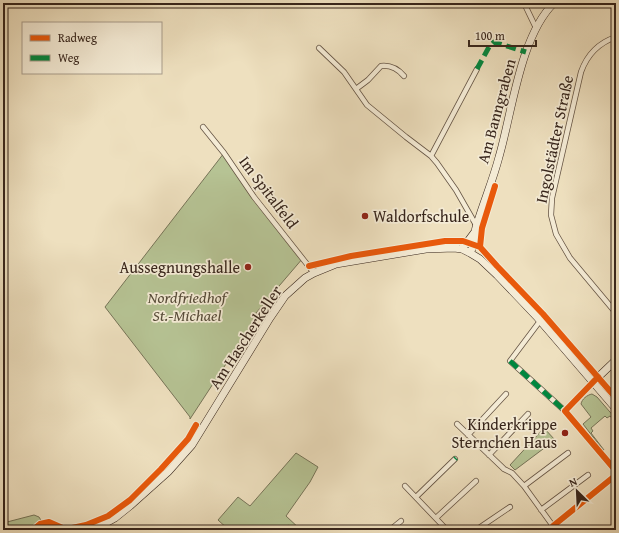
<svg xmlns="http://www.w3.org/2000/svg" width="619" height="533" viewBox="0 0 619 533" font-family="'Gentium Book Plus',serif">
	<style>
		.green { fill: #b6c394; stroke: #767458 }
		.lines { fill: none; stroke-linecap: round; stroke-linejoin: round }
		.street-casing { stroke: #655444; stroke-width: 6 }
		.secondary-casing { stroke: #37251b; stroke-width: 8 }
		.street { stroke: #f4ebd5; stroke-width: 4.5 }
		.secondary { stroke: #f4ebd5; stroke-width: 7 }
		.quiet { stroke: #00873e; stroke-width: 5; stroke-dasharray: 10 5; stroke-linecap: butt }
		.cycleway-casing { stroke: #f4ebd5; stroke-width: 8 }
		.cycleway { stroke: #e8590c; stroke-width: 6 }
		.poi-dot { fill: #8f2418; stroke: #f4ebd5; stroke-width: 1.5 }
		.labels { text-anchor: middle; stroke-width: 3.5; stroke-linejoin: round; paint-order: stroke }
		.street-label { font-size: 16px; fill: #37251b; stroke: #f4ebd5 }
		.poi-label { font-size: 16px; fill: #37251b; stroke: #f4ebd5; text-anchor: end }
		.park-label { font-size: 16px; font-style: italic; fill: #574c39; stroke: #f4ebd5 }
	</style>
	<rect width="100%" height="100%" fill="#eee0bf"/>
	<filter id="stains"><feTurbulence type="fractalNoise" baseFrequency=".005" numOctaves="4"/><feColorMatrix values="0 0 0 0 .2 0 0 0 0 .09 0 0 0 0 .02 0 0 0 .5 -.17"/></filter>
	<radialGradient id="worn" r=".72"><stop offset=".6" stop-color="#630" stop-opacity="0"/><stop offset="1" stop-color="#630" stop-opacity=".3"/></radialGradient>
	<path class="green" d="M224,153L246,184L303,258L256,313L258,315L190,419V417L105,307Z
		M592,394L597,397L616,419V423L610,416L607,418L605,416L591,428L593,431L591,433L604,450H603L583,424L591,417L581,404C582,399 587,395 592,394Z
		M544,428L555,440L515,470L510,465Z
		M296,453L318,467L310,482L286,516L301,530H284L289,525L282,530H229L218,520L238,497L250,506Z
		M34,515L39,517L42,522L36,525L32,530H3L7,522Z"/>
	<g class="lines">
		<defs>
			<path id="street" d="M524,3L536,28
				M616,37C598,43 587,55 581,72L552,198L551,215L556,234L570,258L616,313
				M319,48L344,72L367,105L406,137L431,156L437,163L456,190L476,225
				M356,89L368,80L381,66C390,65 398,69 404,76
				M203,127L224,153L254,197L314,273
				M431,156L477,69
				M540,321L510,361L565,411L616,471
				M565,411L593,382
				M457,424L504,469L512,473L524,486L553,526
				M468,435L506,394
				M489,455L528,414
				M405,486L447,530
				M524,486L568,453
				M416,497L455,459
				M541,510L588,475
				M436,518L476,481
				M390,530L401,521
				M476,530L510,507
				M557,530L553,526L616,475"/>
			<path id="secondary" d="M462,249L474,233
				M470,253C476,243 473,234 477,224C484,201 493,180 499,157C512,113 520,36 554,3
				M593,382L616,360
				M45,530H52
				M93,530L115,518L130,506L168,472L192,445L270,318L285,296L305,278L314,273L336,264L426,249L454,248L462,249L470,253L480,259L497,275L536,316L616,409"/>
		</defs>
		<use href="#street" class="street-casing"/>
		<use href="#secondary" class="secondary-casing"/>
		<use href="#street" class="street"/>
		<use href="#secondary" class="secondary"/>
		<path class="quiet" d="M477,69L489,47L494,42L526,52
			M510,361L565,411
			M455,459L456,458"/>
		<defs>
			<path id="cycleway" d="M480,247L482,228L495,186
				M309,266L351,256L445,241H463L480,247L497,266L543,314L616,398
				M598,377L565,411L616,471
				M33,530L40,524L49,522L65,529L72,528L86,525L108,516L130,500L161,469L188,439L196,425
				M557,530L553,526L616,475"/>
		</defs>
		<use href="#cycleway" class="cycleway-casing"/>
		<use href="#cycleway" class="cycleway"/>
	</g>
	<g class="poi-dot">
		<circle cx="365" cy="216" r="4"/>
		<circle cx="248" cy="267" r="4"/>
		<circle cx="565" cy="433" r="4"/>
	</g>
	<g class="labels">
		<g class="street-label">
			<text transform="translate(496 111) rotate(-75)" y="6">Am Banngraben</text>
			<text transform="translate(554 139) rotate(-78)" y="6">Ingolstädter Straße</text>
			<text transform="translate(269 192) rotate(53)" y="6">Im Spitalfeld</text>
			<text transform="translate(245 337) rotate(-57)" y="6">Am Hascherkeller</text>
		</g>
		<g class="poi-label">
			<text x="373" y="222" text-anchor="start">Waldorfschule</text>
			<text x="240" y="273">Aussegnungshalle</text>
			<text x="557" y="430">Kinderkrippe<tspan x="557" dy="18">Sternchen Haus</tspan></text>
		</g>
		<g class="park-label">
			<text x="187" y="303">Nordfriedhof<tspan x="187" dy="18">St.-Michael</tspan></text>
		</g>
	</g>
	<rect width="619" height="533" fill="none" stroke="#eee0bf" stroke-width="16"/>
	<rect x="4" y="4" width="611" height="525" fill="none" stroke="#37251b" stroke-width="2"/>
	<rect x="8" y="8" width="603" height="517" fill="none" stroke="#37251b"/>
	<rect x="22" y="22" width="140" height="52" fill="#f4ebd5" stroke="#a89c8b"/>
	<rect x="30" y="35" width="20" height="6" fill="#e8590c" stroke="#a89c8b"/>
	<text x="58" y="42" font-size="12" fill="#37251b">Radweg</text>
	<rect x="30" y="55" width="20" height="6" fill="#00873e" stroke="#a89c8b"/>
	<text x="58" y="62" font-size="12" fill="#37251b">Weg</text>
	<g transform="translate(577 491) rotate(336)" stroke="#f4ebd5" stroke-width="3" paint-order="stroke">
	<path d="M0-3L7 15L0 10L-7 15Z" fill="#37251b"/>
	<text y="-6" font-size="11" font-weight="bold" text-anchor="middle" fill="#37251b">N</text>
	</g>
	<path d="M469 40v6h67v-6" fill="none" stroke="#37251b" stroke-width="2"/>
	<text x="475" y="40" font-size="12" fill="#37251b" stroke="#f4ebd5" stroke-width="3" paint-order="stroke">100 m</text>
	<rect width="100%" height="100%" filter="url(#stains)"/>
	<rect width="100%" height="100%" fill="url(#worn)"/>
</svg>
